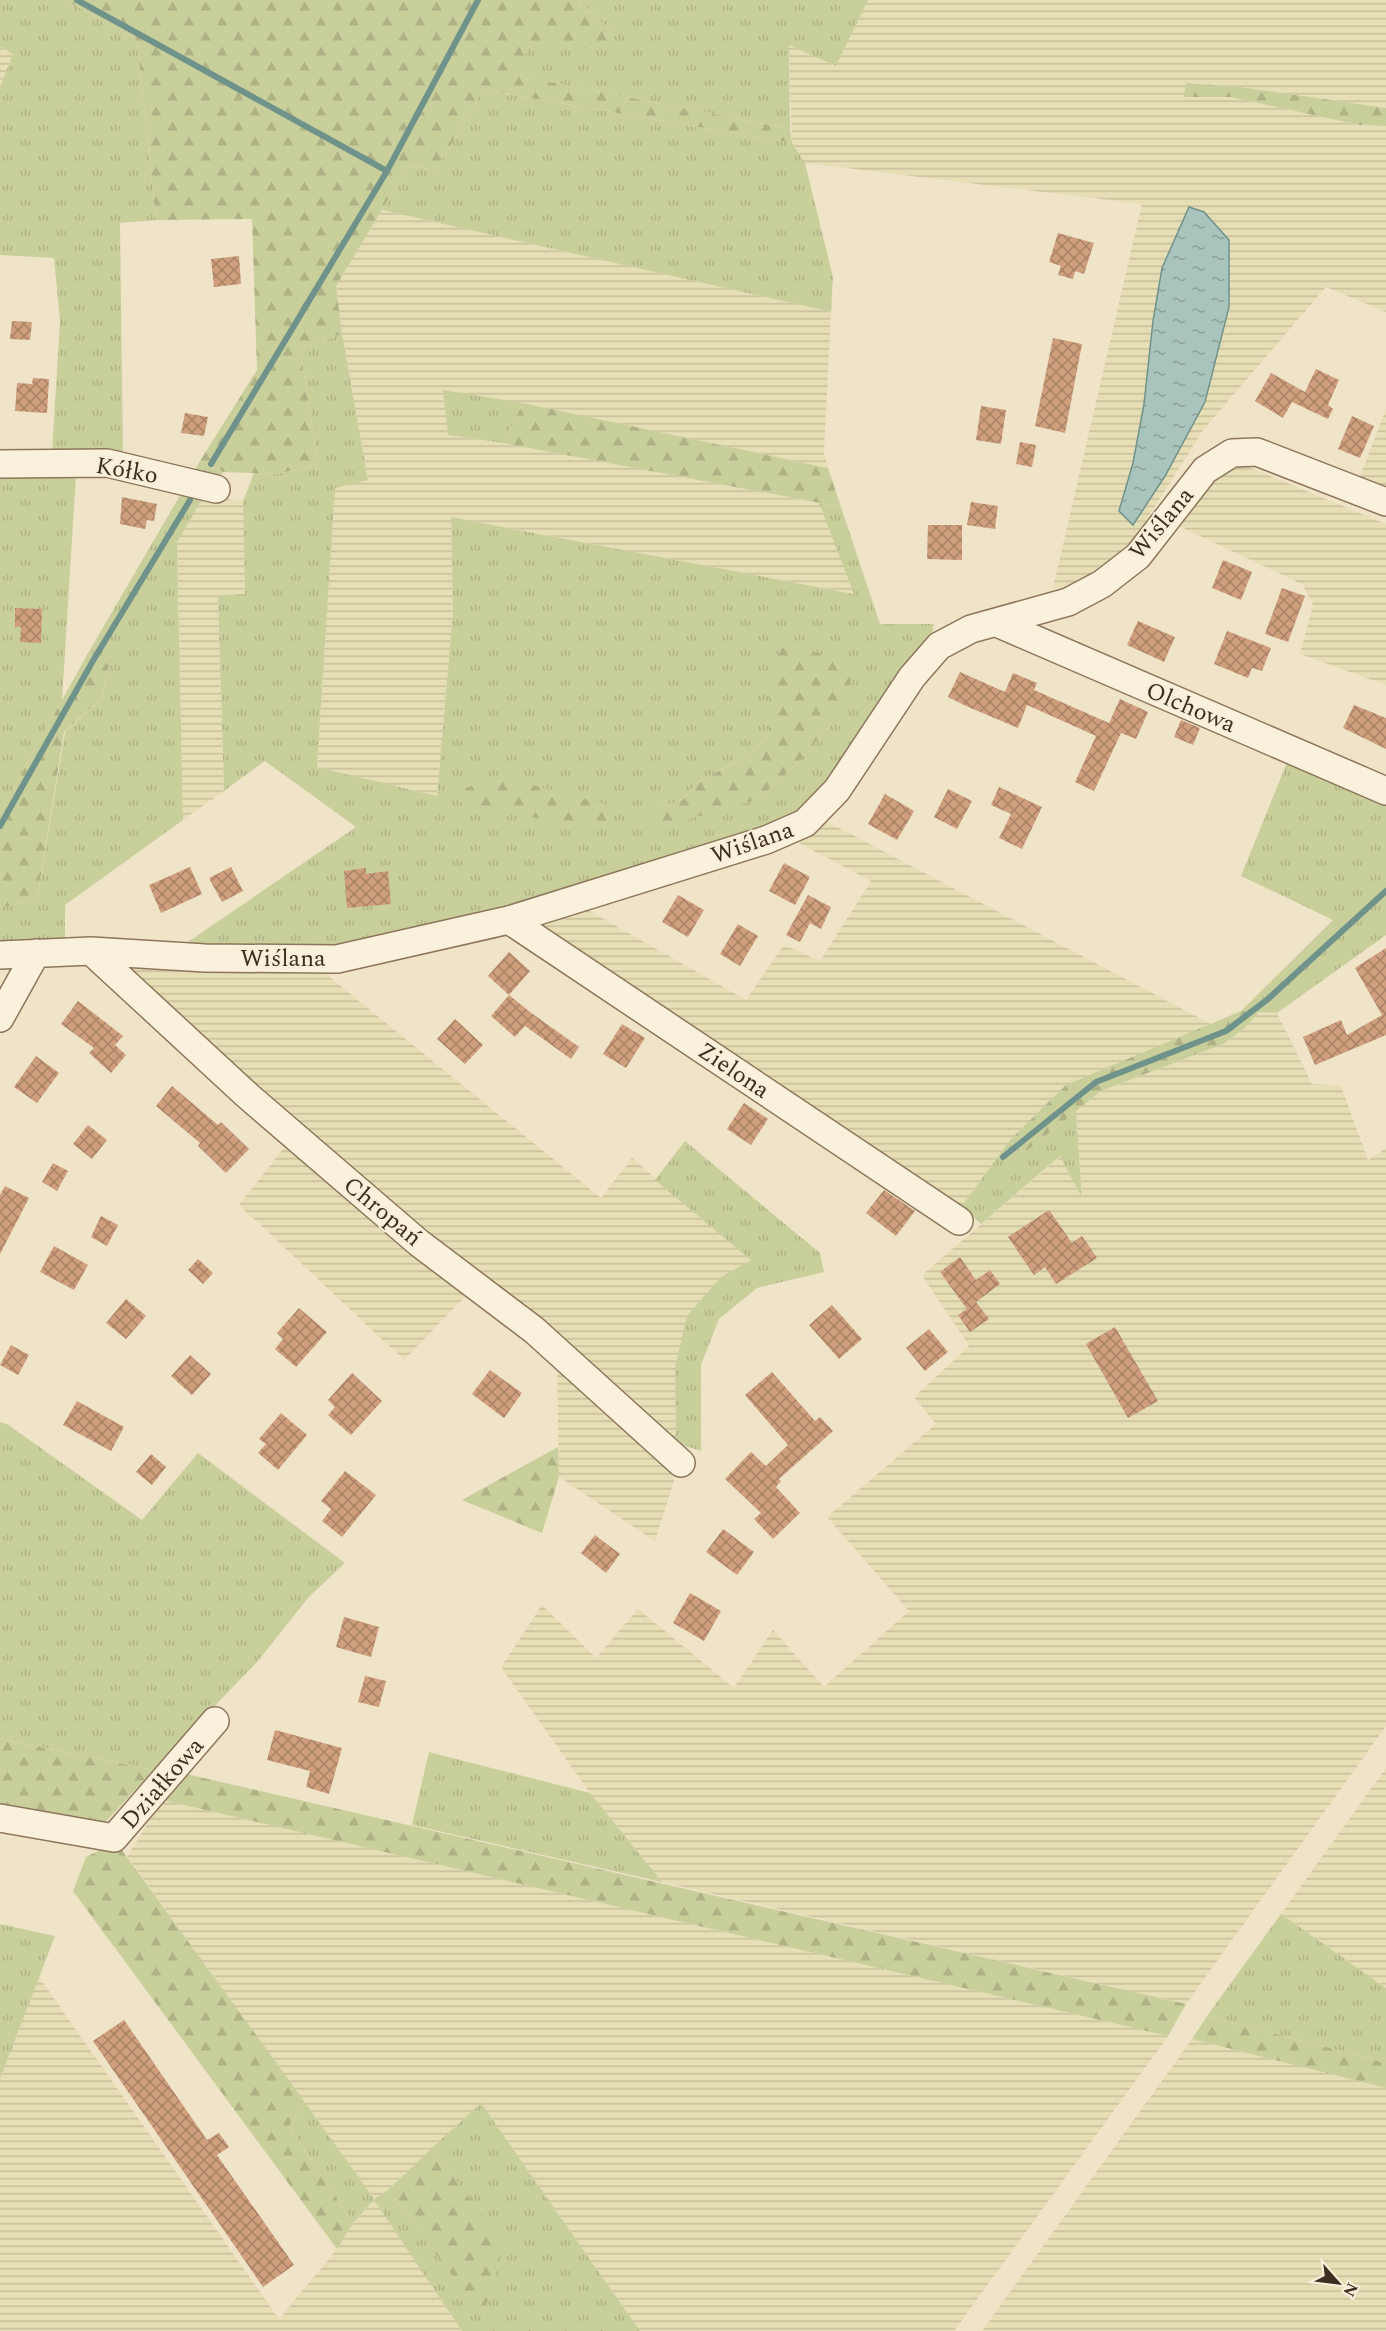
<svg xmlns="http://www.w3.org/2000/svg" width="1386" height="2331" viewBox="0 0 1386 2331" font-family="Spectral,serif">
	<style>
		.farmland { fill: url(#farmland-rules) }
		.grass { fill: url(#grass-tufts); fill-rule: evenodd }
		.forest { fill: url(#forest-firs) }
		.water { fill: url(#water-ripples); stroke: #6f938a; stroke-width: 1.5 }
		.lines { fill: none; stroke-linecap: round; stroke-linejoin: round }
		.stream { stroke: #6f938a; stroke-width: 6 }
		.building { fill: url(#building-cross-hatch) }
		.minor-casing { stroke: #8d765c; stroke-width: 30 }
		.minor { stroke: #faf1dc; stroke-width: 27 }
		.labels { text-anchor: middle; stroke-width: 4.5; stroke-linejoin: round; paint-order: stroke }
		.street-label { font-size: 24px; fill: #3d2e20; stroke: #f7eed8 }
	</style>
	<defs>
		<pattern id="farmland-rules" width="6" height="5" patternUnits="userSpaceOnUse" patternTransform="scale(1.5)"><rect width="6" height="5" fill="#e6deb5"/><path d="M0 2.5h6" fill="none" stroke="#c6bf9b"/></pattern>
		<pattern id="grass-tufts" width="24" height="20" patternUnits="userSpaceOnUse" patternTransform="scale(1.5)"><rect width="24" height="20" fill="#c9cf9b"/><path d="M3 7l-1-3M5 7V3M7 7l1-3M15 17l-1-3M17 17v-4M19 17l1-3" fill="none" stroke="#aeb285"/></pattern>
		<pattern id="forest-firs" width="22" height="20" patternUnits="userSpaceOnUse" patternTransform="scale(1.5)"><rect width="22" height="20" fill="#c9cf9b"/><path d="M5 1l3.5 6h-7zM16 11l3.5 6h-7z" fill="#aeb285"/></pattern>
		<pattern id="water-ripples" width="26" height="14" patternUnits="userSpaceOnUse" patternTransform="scale(1.5)"><rect width="26" height="14" fill="#a9c4bc"/><path d="M2 4q2-2 4 0t4 0M15 11q2-2 4 0t4 0" fill="none" stroke="#8ba098"/></pattern>
		<pattern id="building-cross-hatch" width="8" height="8" patternUnits="userSpaceOnUse" patternTransform="scale(1.5)"><rect width="8" height="8" fill="#cf9f7d"/><path d="M0 0l8 8M0 8l8-8" fill="none" stroke="#a98266"/></pattern>
	</defs>
	<rect width="100%" height="100%" fill="#f0e4c8"/>
	<path class="farmland" d="M868,0H1386V108L1240,87L1186,83L1185,97H1231L1359,125L1386,126V312L1326,287L1203,430L1127,551L1084,585L1053,588L1142,204L805,163L792,143L789,45L836,66Z
		M0,47L13,54L0,87Z
		M382,210L831,312L824,453L828,468L523,403L443,391L449,435L503,443L819,503L855,594L451,517L453,612L437,796L317,767L335,487L368,480L342,334L336,286Z
		M1386,409V492L1358,482Z
		M1239,463L1386,524V685L1300,654L1313,605L1303,585L1177,525L1215,476Z
		M204,496L243,501L245,594L218,596L224,791L183,820L177,542Z
		M820,818L1211,1024L1066,1086L1009,1141L962,1206L527,923L588,910L746,1000L784,945L820,961L871,881L799,843Z
		M119,962L321,970L601,1198L632,1158L752,1260L721,1277L675,1368L676,1443L481,1280L404,1360L239,1205L287,1144Z
		M1259,1012L1277,1013L1312,1084L1341,1086L1368,1160L1386,1148V1726L1186,2004L662,1882L590,1793L501,1667L542,1605L596,1658L638,1609L734,1688L773,1630L824,1687L909,1611L827,1517L936,1424L914,1397L969,1346L922,1275L1061,1156L1082,1196L1076,1111L1101,1091L1223,1044L1246,1027Z
		M557,1363L669,1469L674,1481L655,1541L559,1477Z
		M1386,1768V1988L1281,1914Z
		M163,1800L1168,2036L954,2331H640L481,2103L388,2190L374,2199L462,2331H0V2079L39,1977L279,2319L337,2249L353,2223L374,2200L127,1856Z
		M1192,2039L1386,2088V2331H982Z"/>
	<path class="grass" d="M0,0H65L137,40L156,220L120,223L123,457L52,452L60,321L54,258L0,255V87L13,54L0,47Z
		M577,0H868L836,66L789,45L790,129L513,75L533,41L612,32Z
		M483,90L792,143L805,163L833,277L831,312L382,210L409,165L436,170Z
		M342,334L368,480L335,488L317,767L437,796L453,612L451,517L854,594L819,503L841,507L880,624H934L930,642L800,818L499,913L335,945L182,946L356,827L265,761L224,791L218,595L245,594L243,501L254,473L277,474L318,464L300,348ZM769,674L832,722L800,761L758,799L645,813L683,800L696,783L748,756L769,735Z
		M443,390L523,403L503,443L448,435Z
		M200,461L223,472L204,496L177,542L183,820L65,905V942L0,946V908L37,899L65,732L102,698L109,664L87,655Z
		M0,474L76,475L62,700L0,812Z
		M1290,755L1386,795V935L1277,1013L1241,1011L1333,920L1241,876Z
		M1076,1111L1082,1198L1060,1156L981,1224L962,1206L1009,1141L1024,1153Z
		M685,1141L820,1253L824,1272L757,1288L719,1319L701,1365V1451L676,1443L675,1368L687,1316L721,1277L751,1260L655,1180Z
		M0,1422L7,1424L142,1520L198,1453L345,1563L308,1598L257,1662L153,1770L0,1739Z
		M429,1752L590,1793L662,1882L412,1825Z
		M1281,1914L1386,1988V2063L1207,2016Z
		M0,1924L55,1936L0,2079Z
		M304,2101L374,2199L388,2190L483,2316L503,2244L432,2148L481,2103L640,2331H462L374,2200L353,2223L289,2126Z"/>
	<path class="forest" d="M65,0H577L612,32L608,51L533,41L514,75L790,129L792,143L483,90L436,170L409,165L336,286L342,334L300,348L318,464L277,474L223,472L200,461L257,370L252,219L156,220L137,40Z
		M1186,83L1240,87L1386,108V126L1359,125L1231,97H1184Z
		M523,403L828,468L841,507L503,443Z
		M784,645L859,663L832,722L800,761L758,799L679,822H644V813L683,800L696,783L748,756L769,735V674Z
		M87,655L109,664L102,698L64,732L37,899L0,908V812Z
		M502,777L612,806L609,822L570,825L459,802V790Z
		M1241,1011L1259,1012L1246,1027L1223,1044L1101,1091L1024,1153L1009,1141L1066,1085Z
		M558,1447L559,1477L542,1533L462,1500Z
		M0,1739L153,1770L104,1824L0,1811Z
		M182,1773L1186,2004L1168,2036L163,1800Z
		M116,1842L304,2101L289,2126L353,2223L337,2249L73,1891L86,1857Z
		M1207,2016L1386,2063V2088L1192,2039Z
		M432,2148L504,2244L483,2317L388,2190Z"/>
	<path class="water" d="M1189,207L1204,212L1229,240V307L1205,402L1165,476L1133,525L1119,511L1133,463L1144,404L1153,321L1162,268Z"/>
	<g class="lines">
		<path class="stream" d="M77,0L387,171
			M211,464L387,171L478,0
			M0,826L94,659L190,500
			M1003,1157L1096,1082L1226,1031L1268,999L1386,891"/>
	</g>
	<path class="building" d="M1058,233L1094,243L1084,274L1075,271L1073,279L1058,275L1061,266L1049,262Z
		M239,256L241,284L214,287L211,259Z
		M12,321L32,322L30,340L10,339Z
		M1053,338L1082,344L1065,433L1035,426Z
		M1316,369L1339,380L1328,405L1333,409L1328,419L1292,402L1283,418L1255,401L1271,373L1305,392Z
		M33,378L49,379L47,413L15,411L17,383L32,384Z
		M981,406L1006,410L1001,444L976,440Z
		M185,413L208,417L204,436L181,433Z
		M1352,416L1374,426L1360,458L1338,449Z
		M1020,442L1036,445L1032,467L1016,464Z
		M122,497L157,504L154,521L147,520L145,529L120,524Z
		M971,502L998,506L995,529L967,525Z
		M928,525H962V560L927,559Z
		M1223,560L1252,572L1241,600L1212,588Z
		M1282,588L1305,596L1288,642L1265,634Z
		M15,608L42,609L41,643L20,642L21,627H15Z
		M1138,621L1175,637L1164,662L1127,645Z
		M1227,631L1271,648L1262,671L1252,668L1248,678L1214,664Z
		M960,672L1005,692L1013,673L1037,683L1034,690L1109,723L1120,699L1148,712L1136,739L1121,733L1094,791L1075,782L1096,736L1027,705L1018,728L966,706L948,697Z
		M1354,705L1386,718V749L1343,728Z
		M1181,720L1200,728L1193,745L1174,737Z
		M999,787L1042,807L1022,849L999,838L1011,814L991,805Z
		M948,789L972,801L957,829L934,817Z
		M885,794L914,811L897,840L868,824Z
		M784,863L810,877L795,905L769,891Z
		M190,867L202,894L161,913L149,885Z
		M231,867L243,891L222,902L209,878Z
		M366,868V874L388,871L391,904L347,908L344,871Z
		M678,895L704,910L688,937L662,922Z
		M808,895L831,907L821,929L810,923L800,942L786,935Z
		M738,924L758,936L740,966L720,954Z
		M1386,948V1035L1315,1065L1303,1037L1341,1020L1347,1035L1382,1015L1355,968Z
		M509,952L530,971L509,995L488,976Z
		M509,995L530,1012L579,1047L571,1059L525,1026L515,1037L491,1016Z
		M78,1001L123,1036L115,1045L126,1055L111,1073L89,1053L94,1048L61,1024Z
		M455,1019L483,1045L465,1064L437,1039Z
		M622,1024L645,1038L626,1068L603,1054Z
		M36,1056L59,1073L37,1103L14,1087Z
		M172,1086L218,1125L221,1122L249,1149L226,1173L198,1146L200,1143L156,1106Z
		M744,1103L768,1119L751,1145L727,1129Z
		M88,1125L107,1140L92,1159L73,1144Z
		M53,1163L68,1171L57,1191L42,1182Z
		M5,1186L29,1198L0,1254V1195Z
		M884,1190L915,1211L896,1236L866,1213Z
		M1049,1210L1072,1243L1082,1236L1097,1258L1056,1284L1045,1267L1034,1275L1008,1237Z
		M101,1216L118,1225L107,1246L91,1237Z
		M54,1246L88,1265L74,1290L40,1272Z
		M960,1257L976,1280L990,1270L1000,1284L976,1302L989,1319L970,1332L958,1315L967,1309L940,1272Z
		M198,1259L213,1273L203,1284L188,1270Z
		M126,1299L146,1316L126,1339L106,1323Z
		M832,1305L862,1339L839,1359L809,1325Z
		M299,1308L327,1332L296,1367L275,1349L283,1339L277,1333Z
		M1115,1327L1158,1401L1128,1418L1086,1344Z
		M929,1329L948,1352L925,1371L906,1348Z
		M11,1345L29,1355L18,1375L0,1365Z
		M190,1355L211,1374L192,1395L171,1376Z
		M490,1370L522,1393L504,1418L472,1394Z
		M772,1372L815,1421L820,1417L833,1431L779,1479L781,1481L776,1487L800,1513L773,1539L754,1519L761,1513L725,1479L751,1452L766,1466L788,1445L745,1395Z
		M352,1373L382,1401L351,1435L328,1415L335,1407L328,1400Z
		M77,1401L124,1427L111,1451L63,1425Z
		M281,1413L307,1435L278,1470L258,1453L266,1444L259,1439Z
		M151,1454L166,1467L152,1485L136,1472Z
		M345,1471L376,1495L342,1537L322,1521L331,1509L321,1501Z
		M723,1529L754,1552L737,1575L706,1552Z
		M595,1535L620,1554L606,1573L581,1553Z
		M690,1593L721,1611L704,1641L673,1623Z
		M344,1617L379,1627L371,1657L336,1647Z
		M365,1676L386,1681L379,1707L358,1702Z
		M275,1730L342,1748L329,1794L306,1787L310,1771L267,1760Z
		M124,2020L207,2140L219,2133L229,2147L217,2155L294,2265L263,2287L93,2041Z"/>
	<g class="lines">
		<defs>
			<path id="minor" d="M0,464L107,463L216,489
				M997,623L1386,791
				M509,920L959,1221
				M91,951L248,1096L419,1243L534,1330L681,1463
				M0,955L91,951L205,958L337,959L509,920L766,840L805,823L837,790L912,677L939,646L971,629L1068,602L1102,584L1138,556L1205,470L1232,453L1257,452L1386,502
				M0,1018L36,953
				M0,1818L114,1838L215,1721"/>
		</defs>
		<use href="#minor" class="minor-casing"/>
		<use href="#minor" class="minor"/>
	</g>
	<g class="labels">
		<g class="street-label">
			<text transform="translate(127 470) rotate(10)" y="8">Kółko</text>
			<text transform="translate(1161 523) rotate(-50)" y="8">Wiślana</text>
			<text transform="translate(1191 707) rotate(23)" y="8">Olchowa</text>
			<text transform="translate(752 842) rotate(-19)" y="8">Wiślana</text>
			<text x="283" y="966">Wiślana</text>
			<text transform="translate(734 1070) rotate(34)" y="8">Zielona</text>
			<text transform="translate(383 1211) rotate(40)" y="8">Chropań</text>
			<text transform="translate(162 1783) rotate(-49)" y="8">Działkowa</text>
		</g>
	</g>
	<g transform="translate(1338 2283) rotate(118)" stroke="#f7eed8" stroke-width="4.5" paint-order="stroke">
	<path d="M0-4.5L10 22L0 15L-10 22Z" fill="#3d2e20"/>
	<text y="-9" font-size="16" font-weight="bold" text-anchor="middle" fill="#3d2e20">N</text>
	</g>
</svg>
